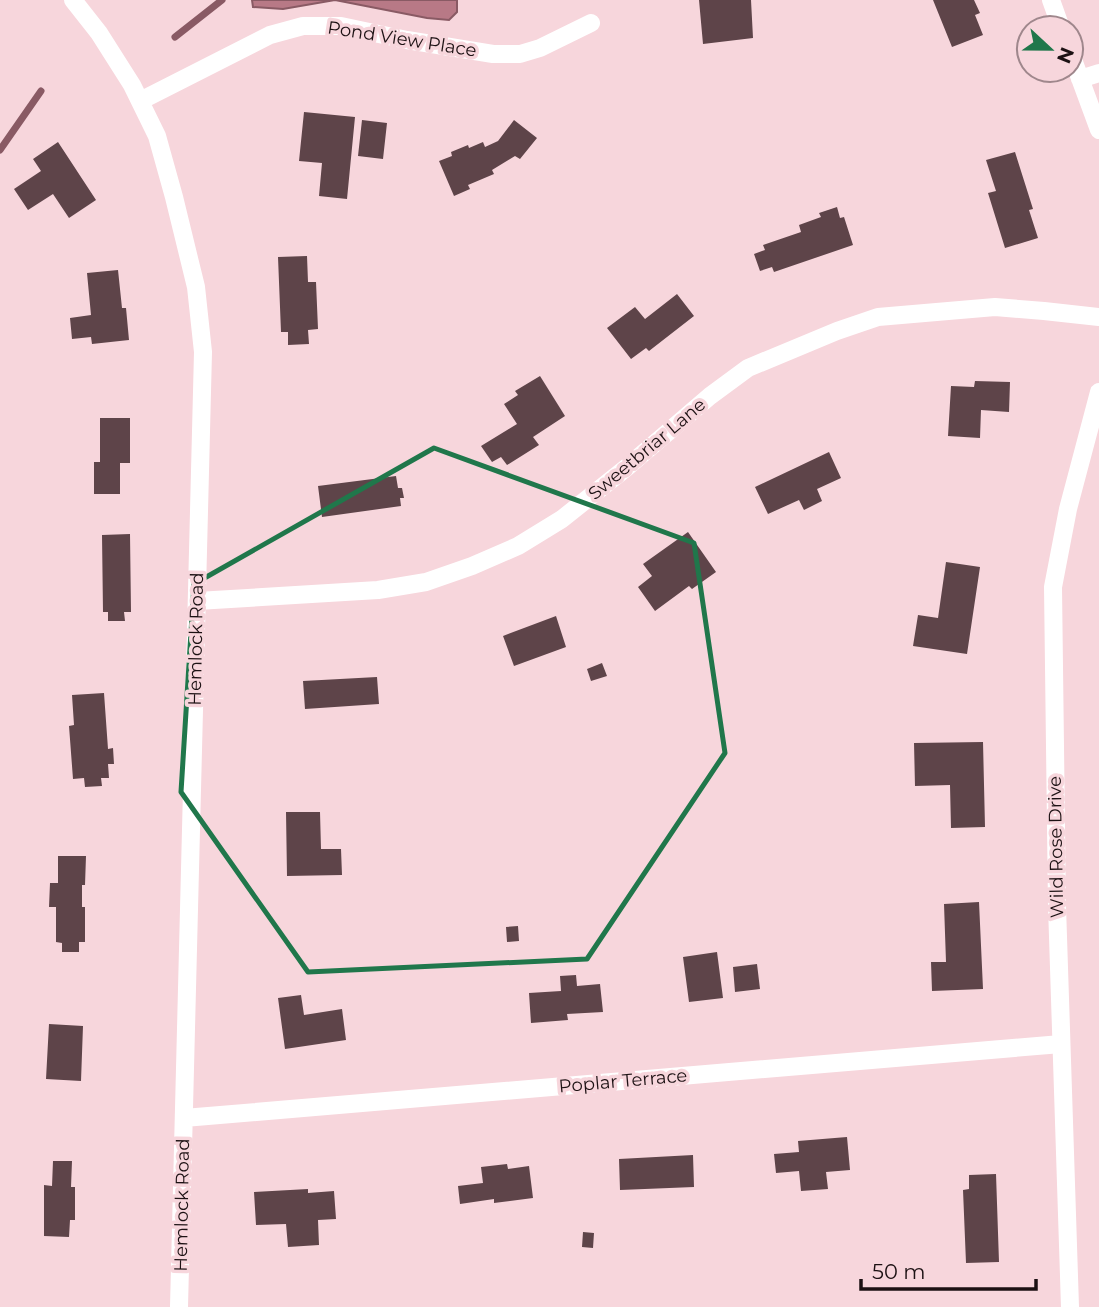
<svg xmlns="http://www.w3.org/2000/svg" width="1099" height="1307" viewBox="0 0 1099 1307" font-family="Montserrat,sans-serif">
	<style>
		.water { fill: #b87986; stroke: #895a64; stroke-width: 2 }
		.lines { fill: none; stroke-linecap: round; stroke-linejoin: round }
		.stream { stroke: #895a64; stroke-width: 7 }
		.building { fill: #5e4449 }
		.street { stroke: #fff; stroke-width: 18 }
		.marked { fill: none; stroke: #20774b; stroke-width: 5; stroke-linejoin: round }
		.labels { text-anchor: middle; stroke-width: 7; stroke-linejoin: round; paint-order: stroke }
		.street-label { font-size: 18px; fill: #1c1113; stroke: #f7d6dc }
	</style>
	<rect width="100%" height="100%" fill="#f7d6dc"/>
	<path class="water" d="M252,0H457V12L449,20L427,18L335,0L283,9L253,7Z"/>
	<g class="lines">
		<path class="stream" d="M175,37L222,0
			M0,150L41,91"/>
	</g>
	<path class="building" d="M699,0H751L753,38L703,44Z
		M933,0H974L980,13L975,15L983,35L952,47Z
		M304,112L355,117L347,199L319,196L322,163L299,161Z
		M362,120L387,123L383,159L358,156Z
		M514,120L537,138L520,159L515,156L492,170L494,174L468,185L470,189L454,196L439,161L452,156L451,152L468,145L469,148L483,142L485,147L498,141Z
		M58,142L96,200L69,218L53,194L28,210L14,189L41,171L33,159Z
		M1015,152L1033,209L1029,210L1038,238L1005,248L988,193L996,191L986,160Z
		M837,207L840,218L844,217L853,245L774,272L772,267L760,271L754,254L765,250L763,245L801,232L799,225L821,217L819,213Z
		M307,256L308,282H316L318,329L308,330L309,344L288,345V332H281L278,257Z
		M118,270L122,308H126L129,340L92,344L91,337L72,339L70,318L91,315L87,273Z
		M677,294L694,316L649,351L646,348L631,359L607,328L635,307L645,319Z
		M540,376L565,416L533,437L539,445L507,465L501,457L492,462L481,446L517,424L504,404L518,395L515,391Z
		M975,381L1010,382L1009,412L981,410L980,438L948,436L951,386L974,387Z
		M100,418H130V463H120V494H94V462H100Z
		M829,452L841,478L817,489L822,501L804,510L799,500L768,514L755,487Z
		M396,476L398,488H402L404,498H400L401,506L322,517L318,486Z
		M688,532L716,572L692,589L689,586L655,611L638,587L652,576L643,564Z
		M130,534L131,612H124L125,621H108V612H103L102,535Z
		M946,562L980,567L967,654L913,646L918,615L938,618Z
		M556,616L566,647L514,666L503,636Z
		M602,663L607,676L591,681L587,669Z
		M377,677L379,704L305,709L303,681Z
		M104,693L108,749L113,748L114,764H108L109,778H101L102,786L85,787L84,778L73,779L69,726L74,725L72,695Z
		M983,742L985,827L951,828L950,785L915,786L914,743Z
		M286,812H320L321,849H341L342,875L287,876Z
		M58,856H86L85,885H82V907H85V942H79V952H62V943L56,942V907H49L50,883H58Z
		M979,902L983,989L932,991L931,962H946L944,904Z
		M518,926L519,941L507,942L506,927Z
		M717,952L723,998L689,1002L683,957Z
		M757,964L760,989L735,992L733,967Z
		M576,975L577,986L600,984L603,1012L567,1014L568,1020L531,1023L529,993L561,991L560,976Z
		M301,995L304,1015L342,1009L346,1040L285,1049L278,998Z
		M49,1024L83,1026L81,1081L46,1079Z
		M847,1137L850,1170L826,1172L828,1189L801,1191L799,1171L776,1173L774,1154L799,1152L798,1141Z
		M693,1155L694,1187L620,1190L619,1159Z
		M53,1161H72L71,1187H75V1220H70L69,1237L44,1236V1185L52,1186Z
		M507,1164L508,1169L529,1166L533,1198L494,1203V1199L460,1204L458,1186L483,1183L481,1167Z
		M996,1174L999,1262L966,1263L963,1190L969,1189V1175Z
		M308,1189V1193L334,1191L336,1219L318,1220L319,1245L288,1247L286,1224L256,1225L254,1192Z
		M583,1232L594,1233L593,1248L582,1247Z"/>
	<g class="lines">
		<path class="street" d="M73,0L99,33L132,85L157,136L174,197L196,287L203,352L179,1307
			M1051,0L1061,28
			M1071,54L1099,130
			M1080,79L1099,73
			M140,101L270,35L303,26H341L407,40L493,54H520L540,48L591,23
			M197,601L378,590L426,582L472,566L518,546L562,519L626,468L710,396L748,368L837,331L878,317L995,307L1044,311L1099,317
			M184,1118L1061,1044
			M1070,1307L1057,906L1053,587L1068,509L1099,392"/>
	</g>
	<path class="marked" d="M434,448L694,543L725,753L587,959L308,972L181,792L194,584Z"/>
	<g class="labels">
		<g class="street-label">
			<text transform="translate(402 39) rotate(9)" y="6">Pond View Place</text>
			<text transform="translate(647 449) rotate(-40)" y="6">Sweetbriar Lane</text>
			<text transform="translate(196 639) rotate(-89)" y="6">Hemlock Road</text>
			<text transform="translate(1056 847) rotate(-91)" y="6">Wild Rose Drive</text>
			<text transform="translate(623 1081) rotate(-5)" y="6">Poplar Terrace</text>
			<text transform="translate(182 1205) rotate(-89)" y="6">Hemlock Road</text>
		</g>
	</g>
	<g transform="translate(1050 49) rotate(112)"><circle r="33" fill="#f7d6dc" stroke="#9f878c" stroke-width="2"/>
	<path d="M0-5L12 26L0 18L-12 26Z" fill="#20774b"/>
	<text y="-10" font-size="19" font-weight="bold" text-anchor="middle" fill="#1c1113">N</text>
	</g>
	<path d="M861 1279v10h175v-10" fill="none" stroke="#1c1113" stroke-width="3.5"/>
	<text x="872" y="1279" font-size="21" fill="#1c1113" stroke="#f7d6dc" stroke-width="5" paint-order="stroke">50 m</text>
</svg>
